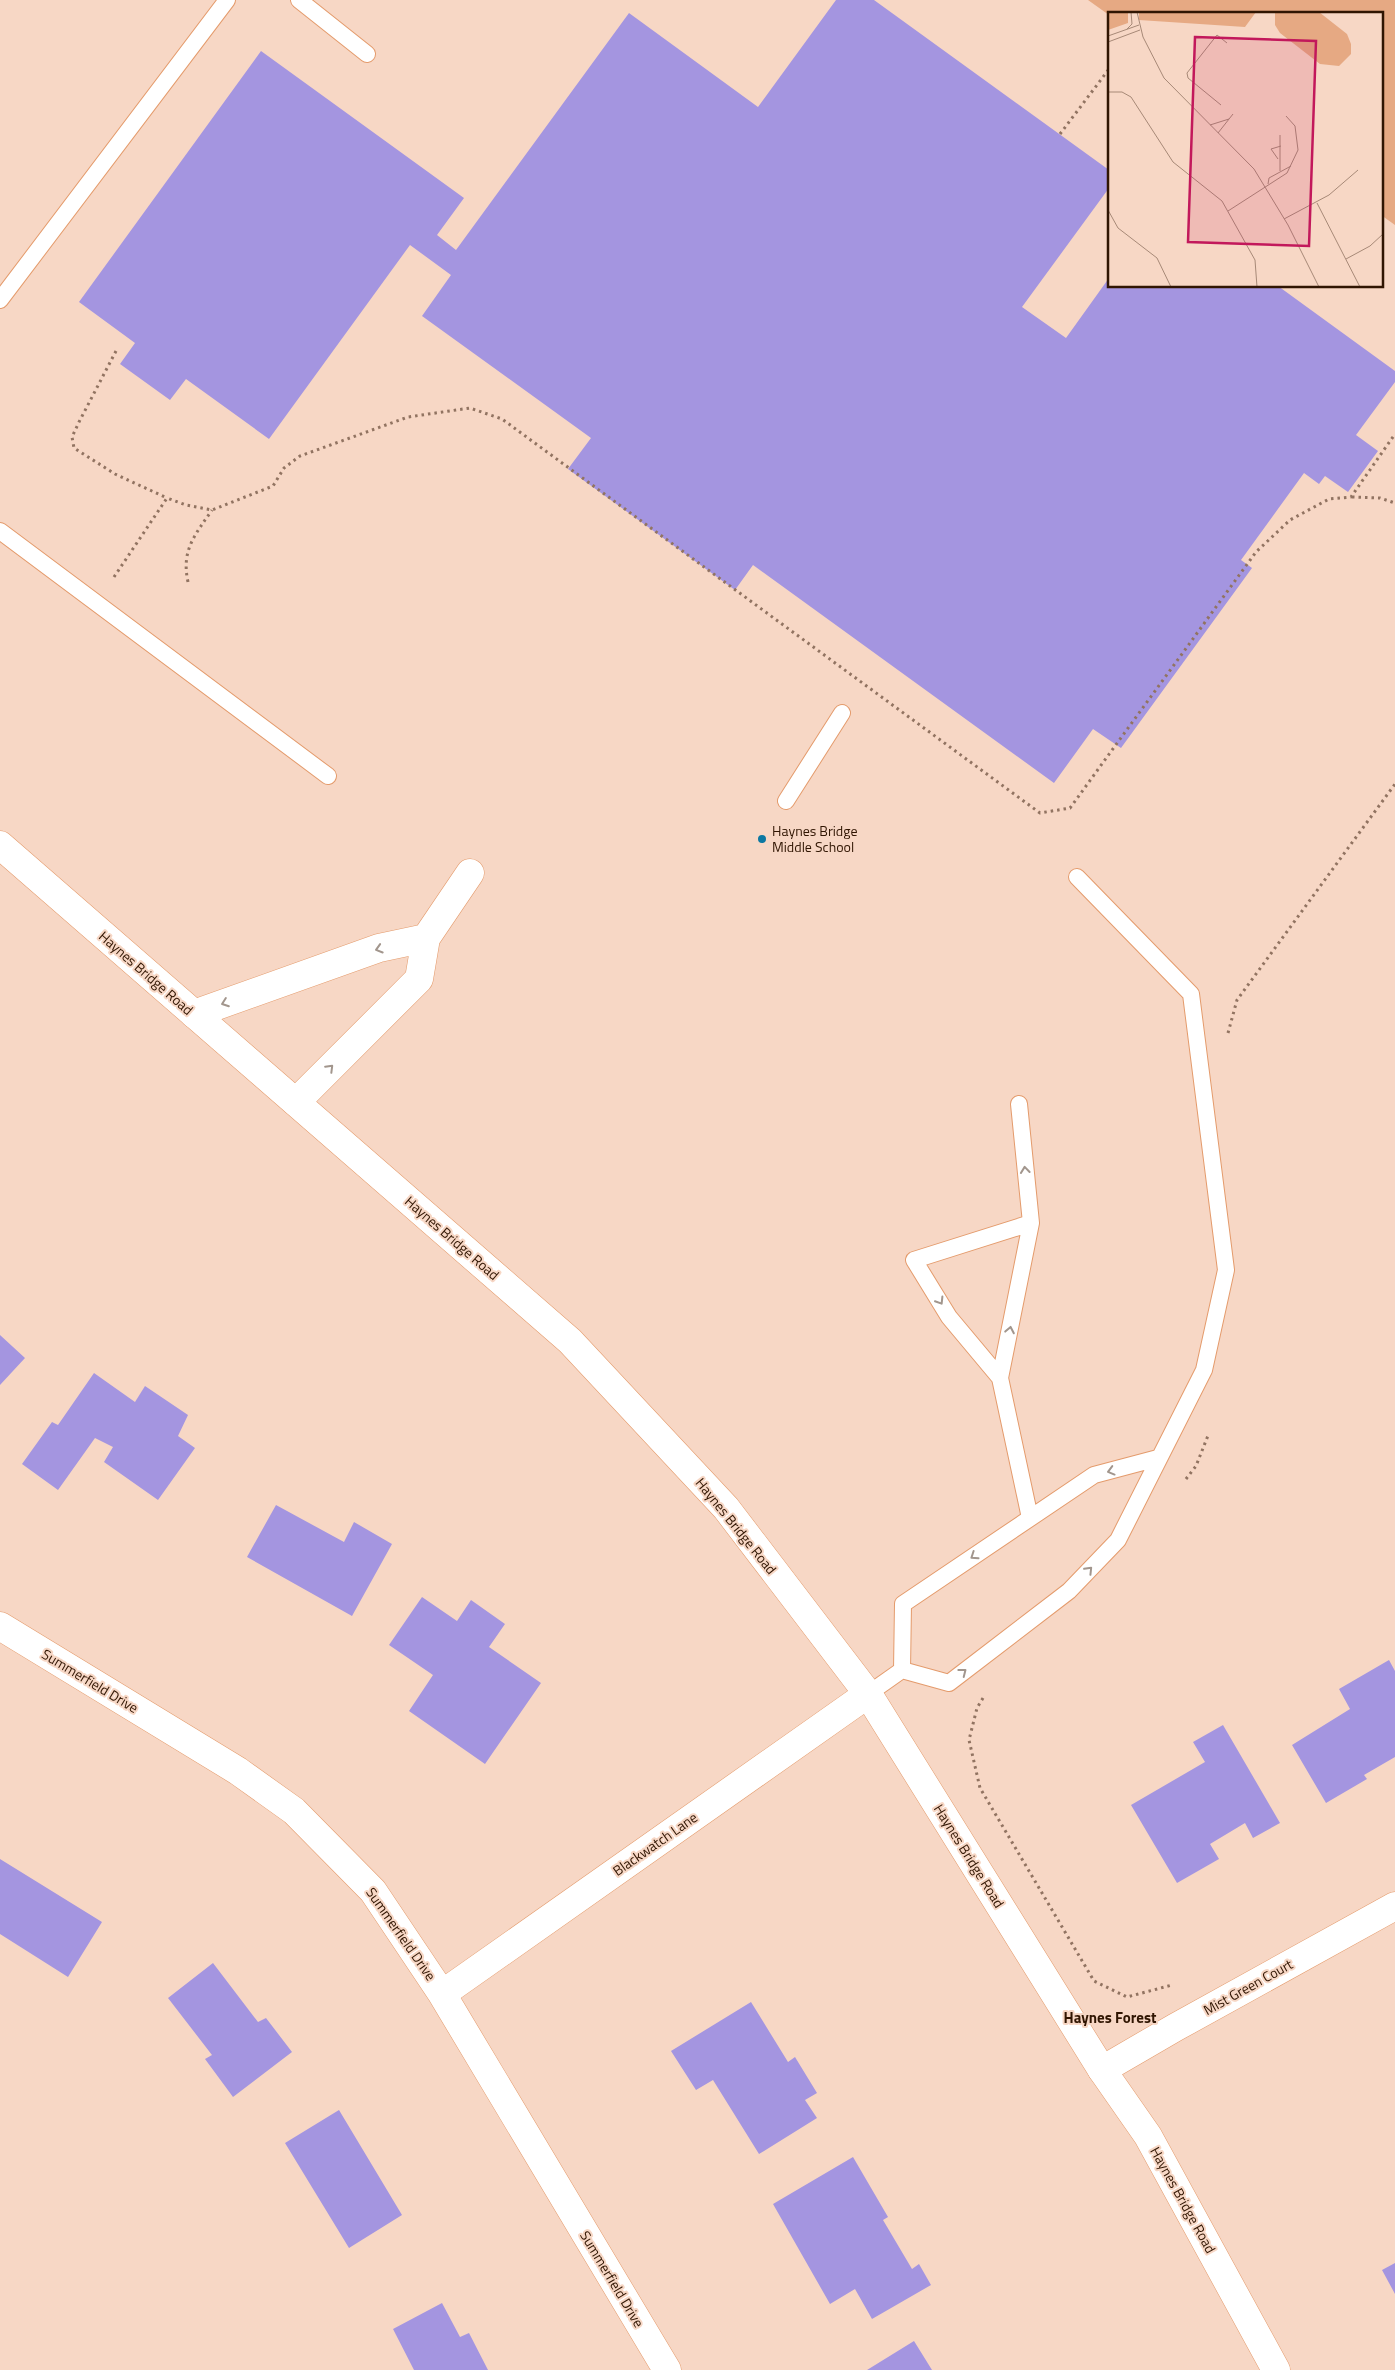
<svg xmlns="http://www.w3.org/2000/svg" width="1395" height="2370" viewBox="0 0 1395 2370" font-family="'Titillium Web',sans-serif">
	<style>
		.green { fill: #e6a983 }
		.building { fill: #a495e0 }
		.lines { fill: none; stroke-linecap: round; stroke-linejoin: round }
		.service-casing { stroke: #e49b6c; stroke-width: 18 }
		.minor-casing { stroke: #e49b6c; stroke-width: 29 }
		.secondary-casing { stroke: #e49b6c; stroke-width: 29 }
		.path { stroke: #917361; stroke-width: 3; stroke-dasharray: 2.5 4; stroke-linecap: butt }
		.service { stroke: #fff; stroke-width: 16 }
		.minor { stroke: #fff; stroke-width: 28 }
		.secondary { stroke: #fff; stroke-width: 28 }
		.oneway { stroke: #a2968d }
		.poi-dot { fill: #0c78a2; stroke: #f7d7c5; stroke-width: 2 }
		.labels { text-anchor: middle; stroke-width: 4; stroke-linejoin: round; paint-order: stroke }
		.poi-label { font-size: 14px; fill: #301502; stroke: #f7d7c5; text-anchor: start }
		.street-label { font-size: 14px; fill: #301502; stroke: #f7d7c5 }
		.neighbourhood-label { font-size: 15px; font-weight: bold; fill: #301502; stroke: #f7d7c5 }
		.inset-road { fill: none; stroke: #a78977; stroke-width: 1 }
		.view { fill: #c2185b; fill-opacity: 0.15; stroke: #c2185b; stroke-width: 2.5 }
		.inset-edge { fill: none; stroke: #301502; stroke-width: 2.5 }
	</style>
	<rect width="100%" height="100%" fill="#f7d7c5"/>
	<path class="green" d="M1088,0H1395V225L1381,215V14L1109,15Z"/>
	<path class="building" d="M836,0H874L1109,170V188L1022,307L1066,338L1109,278V286H1278L1395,371V382L1356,435L1378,451L1348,492L1325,476L1319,484L1304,473L1241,560L1252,568L1121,748L1093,729L1054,783L753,565L735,590L568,469L591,438L422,316L451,275L410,245L269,439L186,379L170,400L120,364L135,343L79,302L261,51L464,198L437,235L456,250L629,13L758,107Z
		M0,1335L25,1358L0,1385Z
		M94,1373L135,1402L145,1386L188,1415L178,1436L195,1448L158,1500L104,1462L113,1447L95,1438L58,1490L22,1464L52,1422L58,1425Z
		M276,1505L344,1542L354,1522L392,1544L352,1616L247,1557Z
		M422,1597L457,1621L471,1600L505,1624L489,1647L541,1683L485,1764L409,1711L433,1675L389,1645Z
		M1389,1660L1395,1671V1757L1364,1775L1367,1779L1326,1803L1292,1745L1350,1709L1339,1689Z
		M1223,1725L1280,1823L1253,1838L1245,1823L1210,1844L1219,1859L1177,1883L1131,1805L1205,1762L1193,1742Z
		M0,1859L102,1922L68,1977L0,1934Z
		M213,1963L258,2022L266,2018L292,2052L233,2097L205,2059L212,2055L168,1998Z
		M751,2002L788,2062L795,2057L817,2093L805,2100L817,2118L759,2154L713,2080L696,2090L671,2051Z
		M339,2110L402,2215L349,2248L285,2143Z
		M853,2157L888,2217L883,2220L912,2269L919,2264L931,2285L872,2319L855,2289L830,2304L773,2204Z
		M1395,2263V2294L1382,2270Z
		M442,2303L460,2337L469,2333L488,2370H414L393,2329Z
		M914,2341L932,2370H867Z"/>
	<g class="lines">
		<defs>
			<path id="service" d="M299,0L367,54
				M0,300L227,0
				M0,531L328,776
				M786,801L842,713
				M1019,1104L1031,1223L1000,1378L1030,1518
				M1000,1378L949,1317L914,1260L1031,1223
				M902,1670L949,1683L1069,1591L1118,1540L1204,1370L1226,1270L1191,994L1077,877
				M902,1670L903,1604L1094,1475L1158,1458
				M868,1694L902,1670"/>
			<path id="minor" d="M194,1014L379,948L426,938
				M296,1102L419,979L426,938L470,873
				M0,1626L238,1771L294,1811L373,1891L442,1994L667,2370
				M442,1994L868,1694
				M1102,2070L1176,2027L1395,1906"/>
			<path id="secondary" d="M0,845L570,1341L726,1508L868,1694L1102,2070L1148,2136L1276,2370"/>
		</defs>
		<use href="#service" class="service-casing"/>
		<use href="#minor" class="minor-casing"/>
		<use href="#secondary" class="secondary-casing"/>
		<path class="path" d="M1060,134L1109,69
			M116,351L79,422L72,437L74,448L115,474L167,498
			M1352,497L1380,498L1395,503
			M114,577L167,498L186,505L212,510L273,486L284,468L300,456L408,417L470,408L502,419L1040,813L1070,808L1256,552L1290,520L1329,499L1351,497L1395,434
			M188,582C181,550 195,535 212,510
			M1228,1033L1237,1000L1395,784
			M1186,1479L1196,1466L1209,1433
			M983,1698L977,1708L969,1740L980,1788L1094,1981L1127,1997L1172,1985"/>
		<use href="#service" class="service"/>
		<use href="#minor" class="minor"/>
		<use href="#secondary" class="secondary"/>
	</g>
	<defs><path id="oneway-chevron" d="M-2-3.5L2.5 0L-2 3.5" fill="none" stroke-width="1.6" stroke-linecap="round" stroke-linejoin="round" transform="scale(1.25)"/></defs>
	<g class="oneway">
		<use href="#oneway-chevron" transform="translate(379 949) rotate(163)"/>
		<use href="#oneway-chevron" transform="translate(225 1003) rotate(160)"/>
		<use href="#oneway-chevron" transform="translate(330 1068) rotate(-45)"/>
		<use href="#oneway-chevron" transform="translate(1025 1170) rotate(-96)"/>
		<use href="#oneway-chevron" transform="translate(940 1301) rotate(58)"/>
		<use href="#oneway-chevron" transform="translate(1010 1330) rotate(-79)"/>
		<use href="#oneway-chevron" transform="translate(1111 1471) rotate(165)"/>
		<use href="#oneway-chevron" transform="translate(974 1556) rotate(146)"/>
		<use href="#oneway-chevron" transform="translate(1089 1570) rotate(-46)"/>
		<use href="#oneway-chevron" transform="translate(963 1672) rotate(-38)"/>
	</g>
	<circle class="poi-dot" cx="762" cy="839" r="5"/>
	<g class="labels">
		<g class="poi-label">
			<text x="772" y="836">Haynes Bridge<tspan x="772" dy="16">Middle School</tspan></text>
		</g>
		<g class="street-label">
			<text transform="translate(146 973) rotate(41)" y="5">Haynes Bridge Road</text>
			<text transform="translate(452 1238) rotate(41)" y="5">Haynes Bridge Road</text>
			<text transform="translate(736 1526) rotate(51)" y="5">Haynes Bridge Road</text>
			<text transform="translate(90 1681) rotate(31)" y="5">Summerfield Drive</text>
			<text transform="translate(655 1844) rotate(-35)" y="5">Blackwatch Lane</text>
			<text transform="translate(969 1856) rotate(58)" y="5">Haynes Bridge Road</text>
			<text transform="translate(401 1934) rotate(55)" y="5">Summerfield Drive</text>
			<text transform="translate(1248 1987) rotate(-29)" y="5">Mist Green Court</text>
			<text transform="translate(1183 2200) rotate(61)" y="5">Haynes Bridge Road</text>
			<text transform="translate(612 2279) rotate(59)" y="5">Summerfield Drive</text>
		</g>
		<g class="neighbourhood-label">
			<text x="1110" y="2023">Haynes Forest</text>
		</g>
	</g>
	<g transform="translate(1108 12)">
		<rect width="275" height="275" fill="#f7d7c5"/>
		<path d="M0,0H20V11L0,18ZM31,0H148L137,15L31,8ZM167,0H211L239,22L243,32V42L231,54L212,52L172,21L167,13Z" fill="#e6a983"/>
		<path class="inset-road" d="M29,0L35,25L56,66L146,157L180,213L211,275M19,17L24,12L23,0M0,24L31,13M0,30L32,18M0,80H14L23,85L65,150L114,189L147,248L149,275M113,93L80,66L79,61L109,23L119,31M102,113L121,107M110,121L125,102M170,147L163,137L173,134M172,159V123M160,172L161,166L183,154M209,191L252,275M0,198L10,216L49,246L63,275M120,199L179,161L190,138L187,114L178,104M176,207L221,183L250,158M238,247L262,234L275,222"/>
		<path class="view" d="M87,25L208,29L201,234L80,230Z"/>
		<rect width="275" height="275" class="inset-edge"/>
	</g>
</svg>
